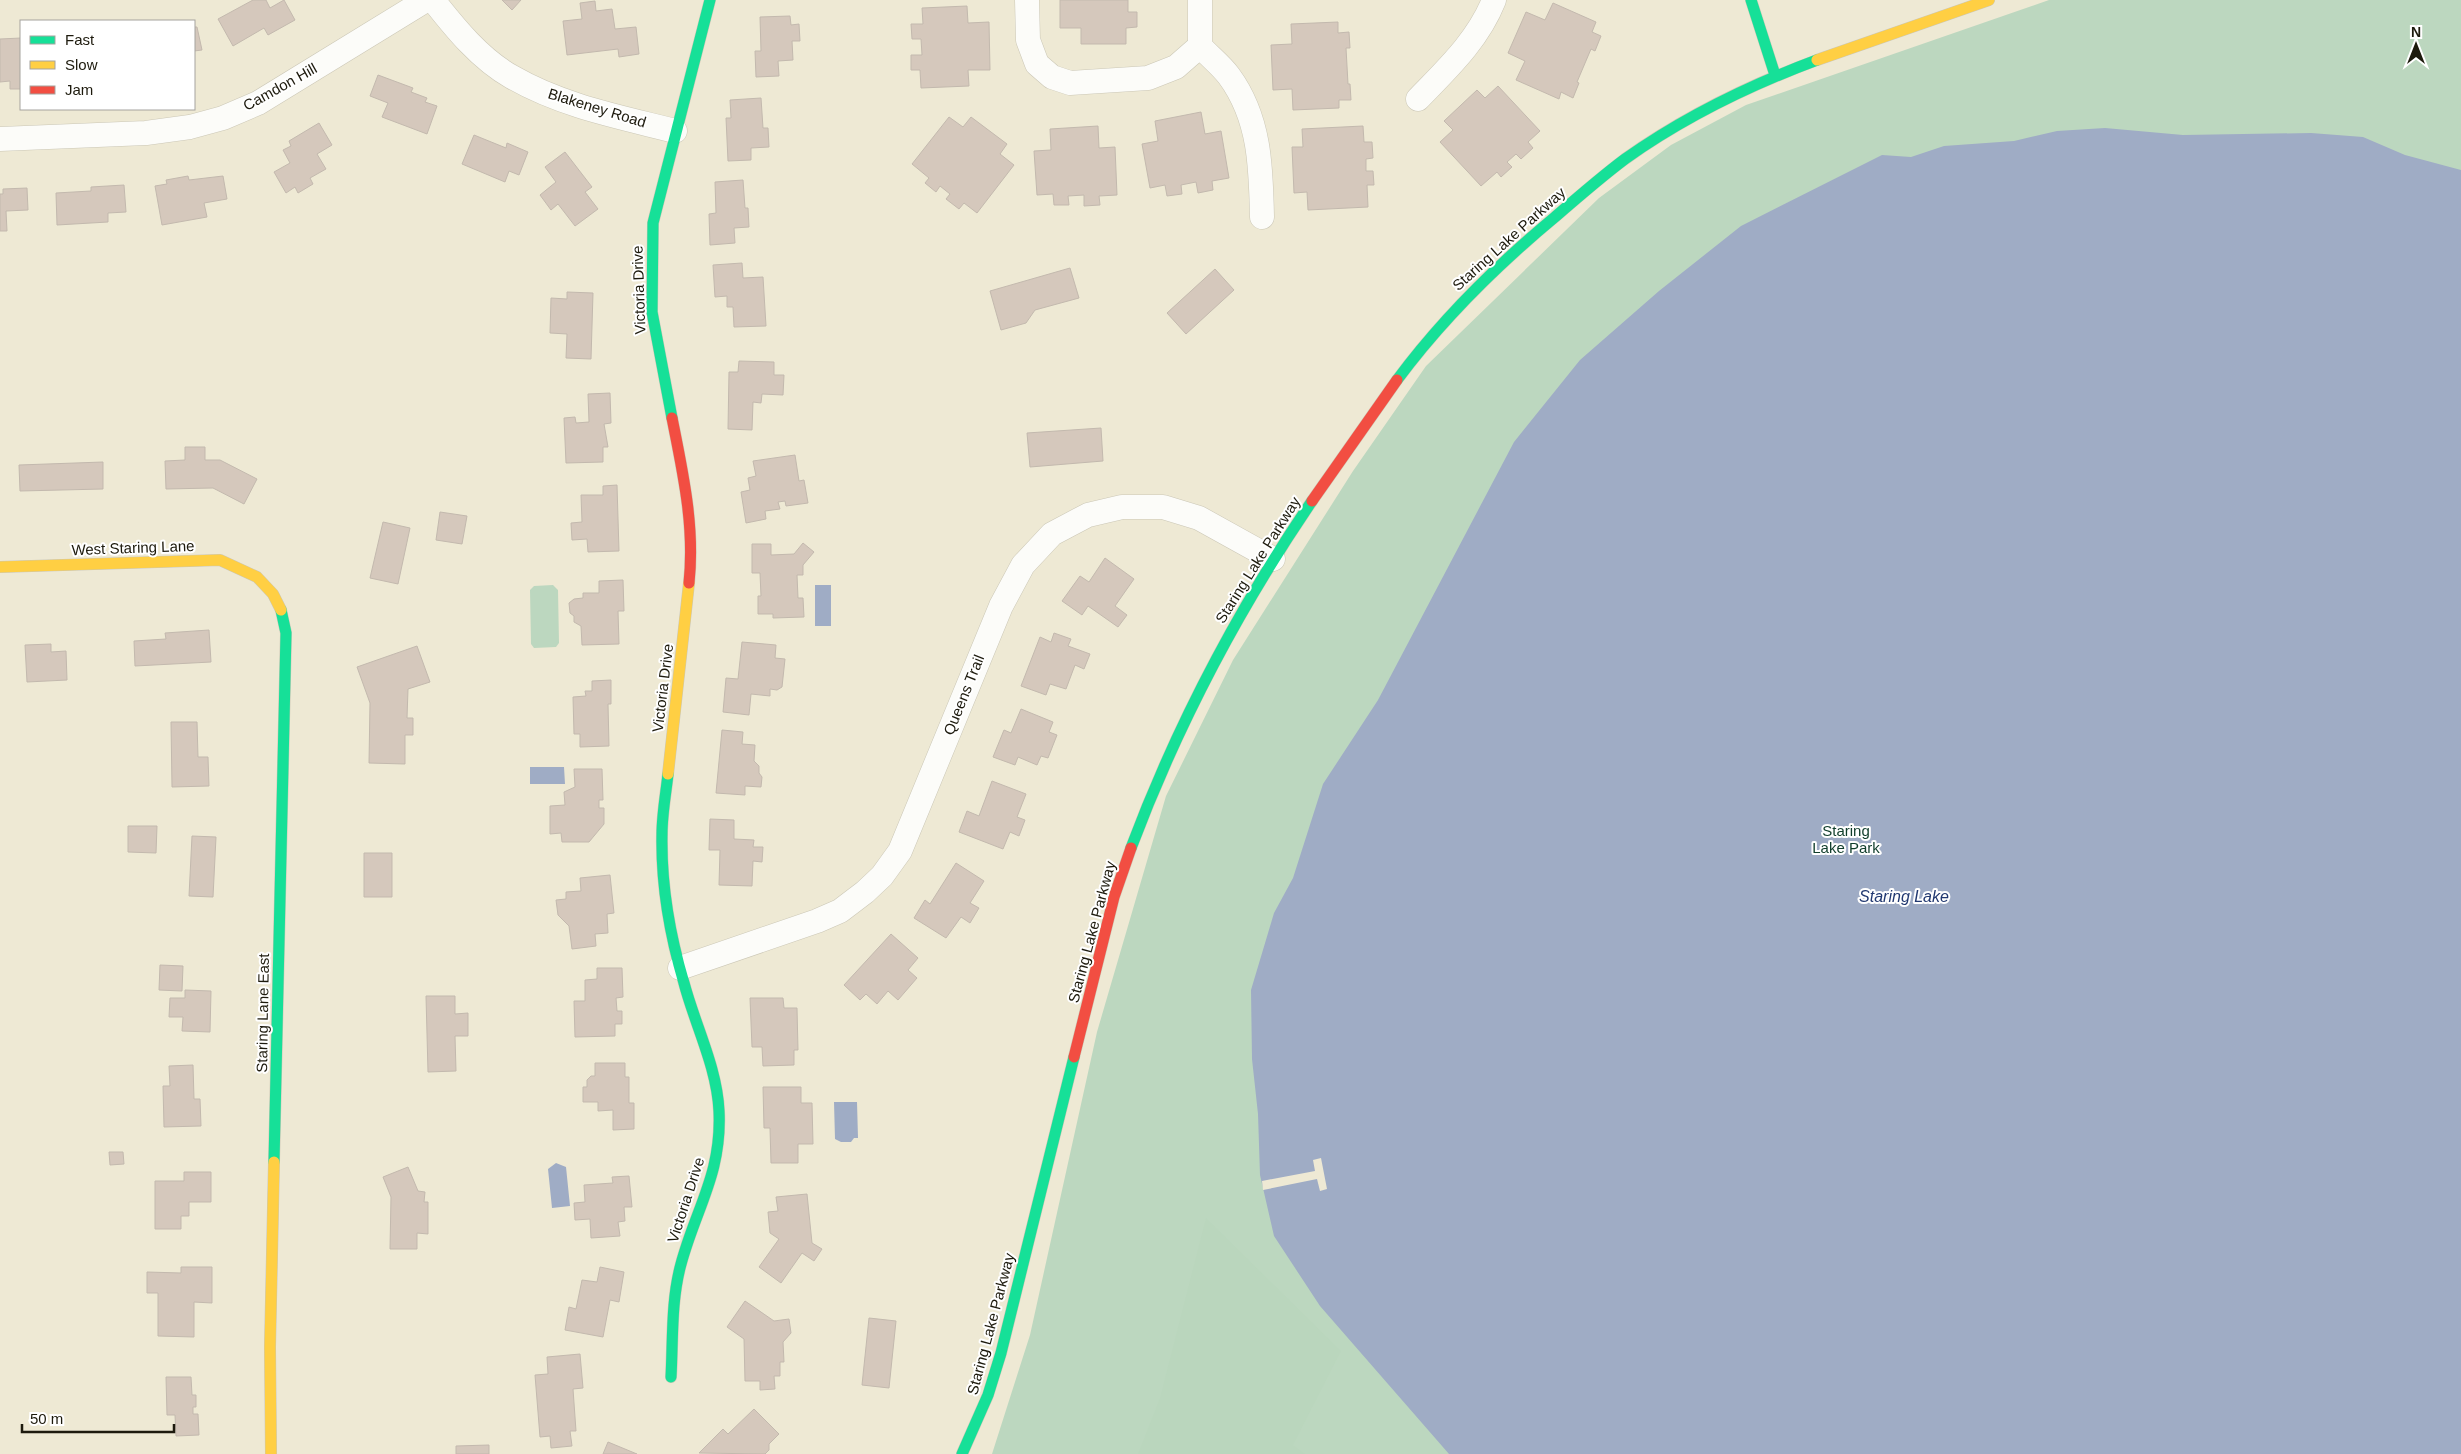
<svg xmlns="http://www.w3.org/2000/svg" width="2461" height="1454" viewBox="0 0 2461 1454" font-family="Arial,sans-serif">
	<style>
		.green { fill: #bcd7bf }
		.forest { fill: #bad6bd }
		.water { fill: #9facc5 }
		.pier { fill: #eee9d4 }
		.building { fill: #d5c8bc; stroke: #c3b9ae }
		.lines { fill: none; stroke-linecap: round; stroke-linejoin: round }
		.street-casing { stroke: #cbc7b6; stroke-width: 25 }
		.fast-casing { stroke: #cbc7b6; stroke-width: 12 }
		.slow-casing { stroke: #cbc7b6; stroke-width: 12 }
		.jam-casing { stroke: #cbc7b6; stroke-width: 12 }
		.street { stroke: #fcfcf9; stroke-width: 24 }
		.fast { stroke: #16e098; stroke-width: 11 }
		.slow { stroke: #ffcf43; stroke-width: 11 }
		.jam { stroke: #f24e42; stroke-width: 11 }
		.labels { text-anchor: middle; stroke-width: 4; stroke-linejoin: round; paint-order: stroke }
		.street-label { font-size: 15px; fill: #1d1a0d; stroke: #fff }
		.park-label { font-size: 15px; fill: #0f3d2a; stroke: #fff }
		.water-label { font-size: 16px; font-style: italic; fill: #213870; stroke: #fff }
	</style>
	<rect width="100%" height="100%" fill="#eee9d4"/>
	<path class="green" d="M2049,0H2461V1454H992L1030,1335L1097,1032L1166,796L1233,660L1353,471L1426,366L1599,198L1671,145L1746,105Z
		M553,585L558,590L559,643L556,647L534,648L531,644L530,590L534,586Z"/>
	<path class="forest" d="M1206,1218L1341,1351L1293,1445L1305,1454H1138L1160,1398Z"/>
	<path class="water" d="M2105,128L2183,135L2311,133L2363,137L2405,155L2461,170V1454H1449L1320,1306L1274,1236L1260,1175L1258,1114L1252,1059L1251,990L1274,913L1293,878L1323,784L1378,700L1514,442L1580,360L1659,291L1741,226L1882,155L1911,157L1944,146L2014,141L2057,131Z
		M815,585H831V626H815Z
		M530,767H564L565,784H530Z
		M834,1102H857L858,1138H854L851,1142H841L835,1139Z
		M556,1163L566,1167L570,1206L552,1208L548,1169Z"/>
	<path class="pier" d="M1321,1158L1327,1189L1320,1191L1317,1179L1263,1190L1262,1181L1315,1171L1313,1160Z"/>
	<path class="building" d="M253,0H266L270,8L284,0L295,20L268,35L264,28L233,46L218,19Z
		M502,0H521L512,10Z
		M1060,0H1128V12H1137V27L1126,28V44H1081V28H1060Z
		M595,1L596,11L612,9L615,29L636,27L639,54L619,57L618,49L567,55L563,21L582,19L580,3Z
		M1553,3L1596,22L1592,32L1601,36L1595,51L1591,49L1577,82L1579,83L1573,98L1561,92L1559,99L1516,80L1525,61L1508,53L1526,12L1545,20Z
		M967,6L968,23L989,22L990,70H968L969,86L921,88L920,70H911V55H922L921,39H912L911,24H923L922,8Z
		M790,16L791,25L799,24L800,41H792L793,60L778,61L779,76L756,77L755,51H761L760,17Z
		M1338,22V33L1349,32L1350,48H1346L1348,84H1350L1351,100H1339V108L1293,110L1292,89L1273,90L1271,45L1292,44L1291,24Z
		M194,27H197L202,50L194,51Z
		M21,38V89H10V81L0,82V39Z
		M378,75L413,88L411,92L427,98L425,102L437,106L427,134L382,117L388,103L370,96Z
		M1498,86L1540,131L1528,142L1533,148L1521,159L1516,154L1507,162L1512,167L1501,177L1497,172L1481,186L1440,142L1453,130L1444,121L1477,90L1485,98Z
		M761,98L763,128H768L769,147L751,148V160L728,161L726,118H731L730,100Z
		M1201,112L1205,134L1221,131L1229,178L1212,181L1213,190L1198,193L1196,182L1181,185L1182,194L1167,196L1165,185L1150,188L1142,144L1158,141L1155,121Z
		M949,117L963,127L971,117L1007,144L1000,154L1014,165L977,213L964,203L959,209L946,199L950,194L940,186L936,192L925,183L929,178L912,164Z
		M319,123L332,145L317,154L326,169L310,178L313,184L298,193L295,187L286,193L274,172L290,163L283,150L291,146L289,141Z
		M1098,126L1099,148L1115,147L1117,195L1099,196L1100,205L1084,206V195L1068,196L1069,205H1054L1053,194L1037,195L1034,151L1051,150L1050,129Z
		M1363,126L1364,142H1372L1373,158L1366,159V171H1373L1374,185H1367L1368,207L1308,210L1307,192L1294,193L1292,147H1303L1302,129Z
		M474,135L506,148L507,143L528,152L519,175L509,171L505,182L462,164Z
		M565,152L592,187L585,192L598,209L575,226L558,204L551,210L540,195L556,182L545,167Z
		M188,176L189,180L223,176L227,199L204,203L207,217L162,225L155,186L167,184L166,180Z
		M743,180L745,208H748L749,227L734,228L735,243L710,245L709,214L716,213L715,182Z
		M124,185L126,212L108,213V222L57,225L56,193L91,191V187Z
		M27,188L28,210L6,211L7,231H0V194H3V189Z
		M742,263L743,278L763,277L766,326L734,327L733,307H727V296L715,297L713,265Z
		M1070,268L1079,298L1035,310L1026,323L1001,330L990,291Z
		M1215,269L1234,290L1186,334L1167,313Z
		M567,292L593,293L591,359L566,358L567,334L550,333L551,298L567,299Z
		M739,361L774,362V375H784L783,395L762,394L761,403L753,402L752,430L728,429L729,372H738Z
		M610,393L611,423L604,424L608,447H603V462L566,463L564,418L575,417L576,423L589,422L588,394Z
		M1101,428L1103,461L1030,467L1027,433Z
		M185,447H205V460H220L257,479L244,504L213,488L166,489L165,461L185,460Z
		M795,455L799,481L804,480L808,503L786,506L785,501L778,502L780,509L765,511L766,519L746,523L741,492L750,490L748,478L756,476L753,461Z
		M103,462V489L20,491L19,465Z
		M617,485L619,551L588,552L587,539L572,540L571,523L582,522L581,495H603V486Z
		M440,512L467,516L462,544L436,540Z
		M383,522L410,528L398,584L370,578Z
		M803,543L814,552L803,565V575H797L798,598H803L804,617L773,618V614H758V596H761L760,573H752V544H771V555L794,554Z
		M1105,558L1134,579L1115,606L1127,615L1118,627L1088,606L1082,615L1062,601L1080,576L1089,582Z
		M623,580L624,611H618L619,644L582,645L581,626L574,622V616L570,613L569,603L574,599L583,598V593H599V581Z
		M209,630L211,662L135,666L134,641L166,639L165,633Z
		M1054,633L1071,639L1068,646L1090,654L1084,669L1075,665L1066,689L1050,684L1046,695L1021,686L1040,637L1051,642Z
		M742,642L776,645L775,658L785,659L782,687L777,690L770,689V696L751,694L749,715L723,712L726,678L738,679Z
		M51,644V652L66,651L67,680L27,682L25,645Z
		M417,646L430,682L408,689L407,718H413V735H405V764L369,763L370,703L357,667Z
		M611,680V704H608L609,746L580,747V734H574L573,697L586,696L585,691H592V681Z
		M1021,709L1053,722L1049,732L1057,735L1048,758L1041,756L1037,765L1018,757L1015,765L993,757L1004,730L1011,733Z
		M171,722H197L198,757H208L209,786L172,787Z
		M722,730L743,732L742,744L755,745L754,761L759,766V773L762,777L761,787L745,786V795L716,793Z
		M574,769H602L603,800H599V808H604V824L589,842H562L561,833L550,834V806L565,805L564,792L575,787Z
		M992,781L1026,794L1017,817L1025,820L1019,836L1010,832L1003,849L959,832L967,811L979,816Z
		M710,819L734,820V839L754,840L753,847H763L762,862L753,861L752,886L719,885L720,850H709Z
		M128,826H157L156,853L128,852Z
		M192,836L216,837L213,897L189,896Z
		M364,853H392V897H364Z
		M956,863L984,881L970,903L979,908L970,923L961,917L946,938L914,918L925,900L930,904Z
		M610,875L614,913L607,914L608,933L595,934L596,946L572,949L569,926L558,915L556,900L566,899V892L581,891L580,878Z
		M891,934L918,958L908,970L917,978L898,1000L888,991L877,1004L866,994L860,1000L844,985Z
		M160,965L183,966L182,991L159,990Z
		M597,968H622L623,997L616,998L617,1011H622V1024H615V1036L575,1037L574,1001H585V980L597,979Z
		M185,990L211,991L210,1032L182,1031L183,1017H169L170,998H185Z
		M426,996H455V1014L468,1013V1036H455L456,1071L428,1072Z
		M750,998H783L784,1008H797L798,1050H794V1065L763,1066L762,1047H752Z
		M595,1063H625V1077H629V1103H634V1129L613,1130V1110L598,1111V1102H583V1087H587V1080L591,1076H595Z
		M193,1065L194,1099H200L201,1126L164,1127L163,1086H170L169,1066Z
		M763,1087H801V1103H812L813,1144H798V1163H771L770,1128H764Z
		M109,1152H123L124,1164L110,1165Z
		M408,1167L418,1191L425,1192L424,1202H428V1234L417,1233V1249H390L391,1197L383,1177Z
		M184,1172H211V1202H189V1216H181V1229H155V1181H184Z
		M629,1176L632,1207H624L625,1221L618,1222L620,1236L591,1238L590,1219L575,1220L574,1203L585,1202L584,1185L613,1183L612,1177Z
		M807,1194L812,1243L822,1249L814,1261L802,1253L781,1283L759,1267L779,1239L770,1233L768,1212L778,1211L776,1197Z
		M181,1267H212V1303L194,1302V1337L158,1336V1293H147V1272L181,1273Z
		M600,1267L624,1272L619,1302L610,1300L603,1337L565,1330L569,1307L576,1309L582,1280L597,1282Z
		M745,1301L774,1321L789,1319L791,1333L783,1342L784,1362H780V1376H774L775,1389L760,1390V1381H745L744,1339L727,1327Z
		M869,1318L896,1321L889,1388L862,1385Z
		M580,1354L583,1388L573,1389L576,1431H570L572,1446L551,1448L550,1436L540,1437L535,1375L548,1374L547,1357Z
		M166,1377H191L192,1395H196V1407H193V1414H198L199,1435L176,1436L175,1415H167Z
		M754,1409L779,1434L769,1444V1450L765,1454L699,1453L723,1429L728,1434Z
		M608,1442L637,1454H603Z
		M489,1445V1454H456V1446Z"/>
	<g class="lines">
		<defs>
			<path id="street" d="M433,0C455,28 480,59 512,77C562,106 620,117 675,131
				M1027,0L1028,40L1037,64L1052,77L1070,83L1148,78L1176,67L1200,46V0
				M1200,46C1209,56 1221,65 1229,76C1260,118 1261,167 1262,217
				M1418,99C1448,68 1478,40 1494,0
				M0,139L146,133L190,127L223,118L258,103L426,0
				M680,968L817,921L840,911L865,892L882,876L900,851L1001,606L1023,565L1052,534L1088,515L1122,507H1163L1199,518L1273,559"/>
			<path id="fast" d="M1751,0L1775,75
				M1397,380C1443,318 1496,266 1555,217C1578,197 1601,177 1625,159C1684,117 1750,85 1817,60
				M672,418L652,312L653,223L710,0
				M668,774C666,793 662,814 662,834C661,884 670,936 684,983C695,1025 717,1067 719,1111C722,1174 696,1208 681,1264C671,1300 673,1340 671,1377
				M1131,848C1178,723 1237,611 1312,501
				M274,1162L286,633L281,610
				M962,1454L988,1395L1001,1353L1074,1057"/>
			<path id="slow" d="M1817,60L1989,0
				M0,567L220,560L257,577L273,594L281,610
				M668,774L689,583
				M271,1454L270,1347L274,1162"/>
			<path id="jam" d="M672,418C683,473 695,527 689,583
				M1312,501L1397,380
				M1074,1057L1114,897L1131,848"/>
		</defs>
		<use href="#street" class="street-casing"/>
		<use href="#fast" class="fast-casing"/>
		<use href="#slow" class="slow-casing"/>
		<use href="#jam" class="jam-casing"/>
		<use href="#street" class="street"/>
		<use href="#fast" class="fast"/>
		<use href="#slow" class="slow"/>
		<use href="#jam" class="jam"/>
	</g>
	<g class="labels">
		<g class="street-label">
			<text transform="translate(280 87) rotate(-29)" y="5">Camdon Hill</text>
			<text transform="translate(597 108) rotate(17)" y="5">Blakeney Road</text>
			<text transform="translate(1509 239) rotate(-42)" y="5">Staring Lake Parkway</text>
			<text transform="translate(639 290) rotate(-92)" y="5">Victoria Drive</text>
			<text transform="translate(133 548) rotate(-2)" y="5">West Staring Lane</text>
			<text transform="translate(1258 560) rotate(-58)" y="5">Staring Lake Parkway</text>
			<text transform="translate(663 688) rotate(-83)" y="5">Victoria Drive</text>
			<text transform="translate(964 695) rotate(-68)" y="5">Queens Trail</text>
			<text transform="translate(1092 932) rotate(-75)" y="5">Staring Lake Parkway</text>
			<text transform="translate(263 1013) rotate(-89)" y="5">Staring Lane East</text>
			<text transform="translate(686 1200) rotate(-72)" y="5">Victoria Drive</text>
			<text transform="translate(991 1324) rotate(-75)" y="5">Staring Lake Parkway</text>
		</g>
		<g class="park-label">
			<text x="1846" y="836">Staring<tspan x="1846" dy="17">Lake Park</tspan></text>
		</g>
		<g class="water-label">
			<text x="1904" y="902">Staring Lake</text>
		</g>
	</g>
	<rect x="20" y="20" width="175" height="90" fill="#ffffff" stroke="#a5a39e"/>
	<rect x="30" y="36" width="25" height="8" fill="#16e098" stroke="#a5a39e"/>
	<text x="65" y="45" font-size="15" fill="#1d1a0d">Fast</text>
	<rect x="30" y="61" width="25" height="8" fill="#ffcf43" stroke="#a5a39e"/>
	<text x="65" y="70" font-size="15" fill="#1d1a0d">Slow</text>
	<rect x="30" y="86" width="25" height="8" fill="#f24e42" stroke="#a5a39e"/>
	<text x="65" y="95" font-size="15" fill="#1d1a0d">Jam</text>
	<g transform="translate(2416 45)" stroke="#ffffff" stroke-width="4" paint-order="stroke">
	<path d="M0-4L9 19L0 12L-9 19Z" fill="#1d1a0d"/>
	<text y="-8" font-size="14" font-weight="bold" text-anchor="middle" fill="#1d1a0d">N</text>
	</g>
	<path d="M22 1424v8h152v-8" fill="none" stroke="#1d1a0d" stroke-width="2.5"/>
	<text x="30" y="1424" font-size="15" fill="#1d1a0d" stroke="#ffffff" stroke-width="4" paint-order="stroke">50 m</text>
</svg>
